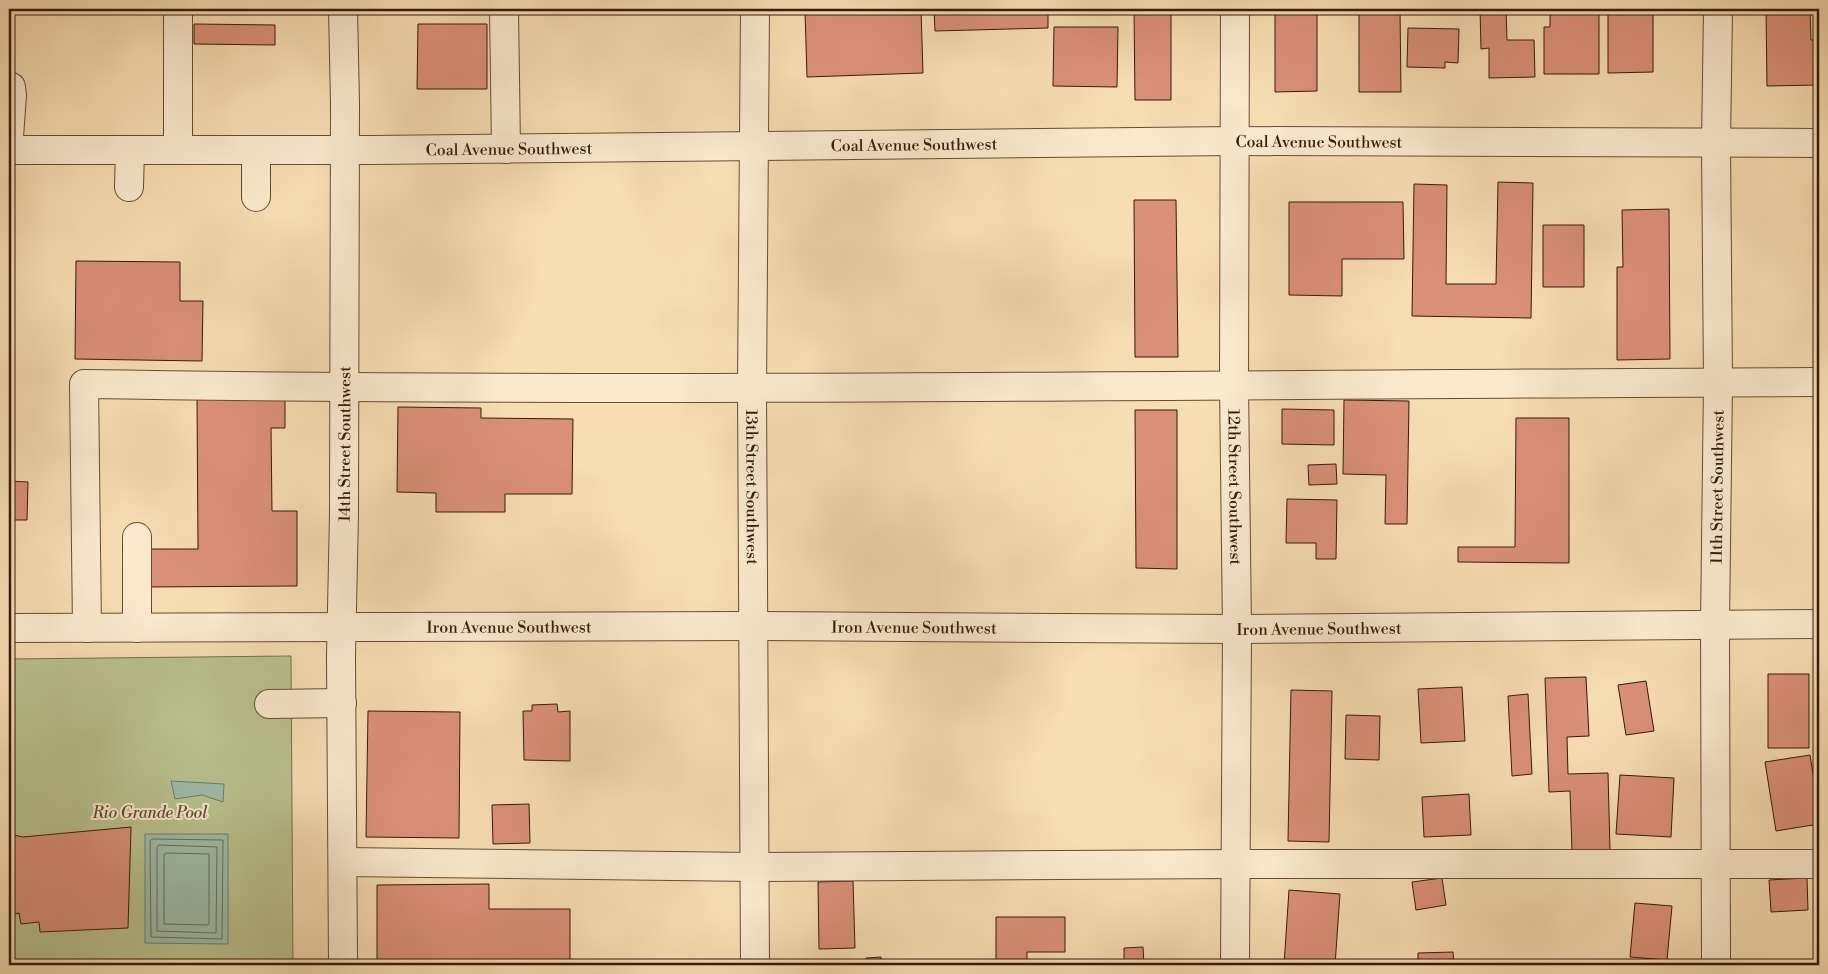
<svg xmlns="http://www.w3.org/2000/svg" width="1828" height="974" viewBox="0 0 1828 974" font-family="'Libre Bodoni',serif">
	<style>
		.green { fill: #b9c28f; stroke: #776e4d }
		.water { fill: #9dbcaa; stroke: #737c6a }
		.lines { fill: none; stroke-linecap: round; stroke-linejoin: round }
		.shore { stroke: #696c5a; stroke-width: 1 }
		.building { fill: #db9078; stroke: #351b0b }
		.minor-casing { stroke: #664c35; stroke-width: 30 }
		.minor { stroke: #fae9cd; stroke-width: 28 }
		.labels { text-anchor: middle; stroke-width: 4; stroke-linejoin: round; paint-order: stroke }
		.street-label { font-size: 16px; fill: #351b0b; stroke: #fae9cd }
		.park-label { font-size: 16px; font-style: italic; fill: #5d4d33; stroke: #fae9cd }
	</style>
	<rect width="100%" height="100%" fill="#f7ddb2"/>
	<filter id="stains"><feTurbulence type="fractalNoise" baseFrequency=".004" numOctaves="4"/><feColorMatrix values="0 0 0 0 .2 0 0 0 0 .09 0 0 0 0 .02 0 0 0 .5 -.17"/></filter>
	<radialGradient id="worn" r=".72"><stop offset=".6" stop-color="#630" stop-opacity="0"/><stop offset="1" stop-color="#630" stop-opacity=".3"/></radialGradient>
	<path class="green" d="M291,656L293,965H9V659Z"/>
	<path class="water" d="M171,781L224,784L223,802L202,795L175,799Z
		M145,834H228V944L145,943Z"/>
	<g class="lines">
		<path class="shore" d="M153,839L223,840L222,939L151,937L150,841Z
			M159,845L217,847L216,933L157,931V848Z
			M167,853L209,854V923L208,925L164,924V855Z"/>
	</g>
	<path class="building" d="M868,9H921L923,73L807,77L805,11Z
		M934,9H1048V28L935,31Z
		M1134,9H1187L1171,10V100H1135Z
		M1275,9H1317V91L1275,92Z
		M1359,9H1400L1401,92H1359Z
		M1414,9H1429V12H1414Z
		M1480,9H1506L1507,40H1534L1535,77L1489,78V48L1481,49Z
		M1550,9H1599V74H1544V27H1550Z
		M1608,9H1653V72L1608,73Z
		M1766,9H1810L1811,40H1819V85L1767,86Z
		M194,24L275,25V45L194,44Z
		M418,24H487V89H417Z
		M1054,27H1118L1117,87L1053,86Z
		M1408,28L1459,29L1458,63L1445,62V68L1407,67Z
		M1498,182L1533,183L1531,318L1412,316L1414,184L1447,185L1446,284H1496Z
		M1134,200H1176L1178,357H1135Z
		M1289,202H1403L1404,259H1342V296L1289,295Z
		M1669,209L1670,359L1617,360V267H1623L1622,210Z
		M1543,225H1584V287H1543Z
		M76,261L180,262V301H203L202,361L75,359Z
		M197,398H285V428H271L272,511H297V586L146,587V549H198Z
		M1344,400L1409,401L1407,524H1385L1386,475L1343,474Z
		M398,407L481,408V418L573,419L572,494H505V512H436V493L397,492Z
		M1282,409L1334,410V445L1282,444Z
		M1135,410H1177V569L1136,568Z
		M1516,418H1569V563L1458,562V547H1515Z
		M1336,464L1337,484L1309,485L1308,465Z
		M9,481L28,482L27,520H9Z
		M1287,499L1337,500L1336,559H1316V543H1286Z
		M1768,674H1809V748H1768Z
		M1586,677L1589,736L1567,737L1568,774L1608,773L1610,850L1572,851L1570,791L1549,792L1545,678Z
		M1646,681L1654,731L1626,735L1618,685Z
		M1462,687L1465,741L1421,743L1418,689Z
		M1291,690L1332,691L1329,842L1288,841Z
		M1528,694L1532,774L1512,776L1508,696Z
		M557,704L558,712L570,711V761L524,760L523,711H532V705Z
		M368,711L460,712L459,838L366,837Z
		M1346,715L1380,716L1379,760L1345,759Z
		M1810,755L1819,812V824L1776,831L1765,762Z
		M1620,775L1674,778L1671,837L1616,834Z
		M1469,794L1471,835L1424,837L1422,797Z
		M529,804L530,843L493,844L492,805Z
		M131,827L128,928L40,932L39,922L21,924L19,913L10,915L9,834L23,837Z
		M1442,878L1446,905L1416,910L1412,882Z
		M1807,878L1808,910L1771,912L1769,880Z
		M853,881L855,948L819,949L818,882Z
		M489,884V909H570V964H377V885Z
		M1289,890L1340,894L1335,965H1284Z
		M1635,903L1672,906L1667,960L1630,957Z
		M996,917H1065V952H1027V965H996Z
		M1143,947L1144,965H1181H1124V948Z
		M1453,952L1454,965H1418V953Z
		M881,957V965H866V958Z
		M1061,963H1124V965H1061Z"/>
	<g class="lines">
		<defs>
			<g id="minor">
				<path d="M504,9L506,149"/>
				<path id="s1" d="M755,9L752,388L755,965"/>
				<path id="s2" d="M1235,9L1234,385L1237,629L1235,965"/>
				<path d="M9,86L11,87L12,95L9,137"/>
				<path id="s3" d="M9,150H373L1235,141L1819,143"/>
				<path d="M178,150V9"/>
				<path d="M256,150V197"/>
				<path d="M129,187L130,150"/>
				<path id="s4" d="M9,628L753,626L1237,629L1819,624"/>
				<path d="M87,628L84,384C663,393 1241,384 1819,382"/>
				<path d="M137,628V537"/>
				<path d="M269,704L342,703"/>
				<path d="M343,862L754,867L1236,864H1819"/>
				<path id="s5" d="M343,965L341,656L344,514L345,103L343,9"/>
				<path id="s6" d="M1716,965L1715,625L1718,383L1716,143L1718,9"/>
			</g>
		</defs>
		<use href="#minor" class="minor-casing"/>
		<use href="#minor" class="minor"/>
	</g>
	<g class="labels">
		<g class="street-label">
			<text dy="6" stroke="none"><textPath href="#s3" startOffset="1310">Coal Avenue Southwest</textPath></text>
			<text dy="6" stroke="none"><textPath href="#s3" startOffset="905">Coal Avenue Southwest</textPath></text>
			<text dy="6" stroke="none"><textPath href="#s3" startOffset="500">Coal Avenue Southwest</textPath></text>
			<text dy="6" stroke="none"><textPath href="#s5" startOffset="521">14th Street Southwest</textPath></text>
			<text dy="6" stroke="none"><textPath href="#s1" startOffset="478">13th Street Southwest</textPath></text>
			<text dy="6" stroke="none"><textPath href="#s2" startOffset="478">12th Street Southwest</textPath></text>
			<text dy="6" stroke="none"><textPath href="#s6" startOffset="478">11th Street Southwest</textPath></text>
			<text dy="6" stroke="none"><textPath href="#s4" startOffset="905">Iron Avenue Southwest</textPath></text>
			<text dy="6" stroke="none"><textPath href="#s4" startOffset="500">Iron Avenue Southwest</textPath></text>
			<text dy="6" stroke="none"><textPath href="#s4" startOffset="1310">Iron Avenue Southwest</textPath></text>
		</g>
		<g class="park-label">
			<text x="150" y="818">Rio Grande Pool</text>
		</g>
	</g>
	<rect width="1828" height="974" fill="none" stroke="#f7ddb2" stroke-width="30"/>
	<rect x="10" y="10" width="1808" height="954" fill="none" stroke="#351b0b" stroke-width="2.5"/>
	<rect x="15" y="15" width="1798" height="944" fill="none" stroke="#351b0b"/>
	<rect width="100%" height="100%" filter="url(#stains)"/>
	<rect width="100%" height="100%" fill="url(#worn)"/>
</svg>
